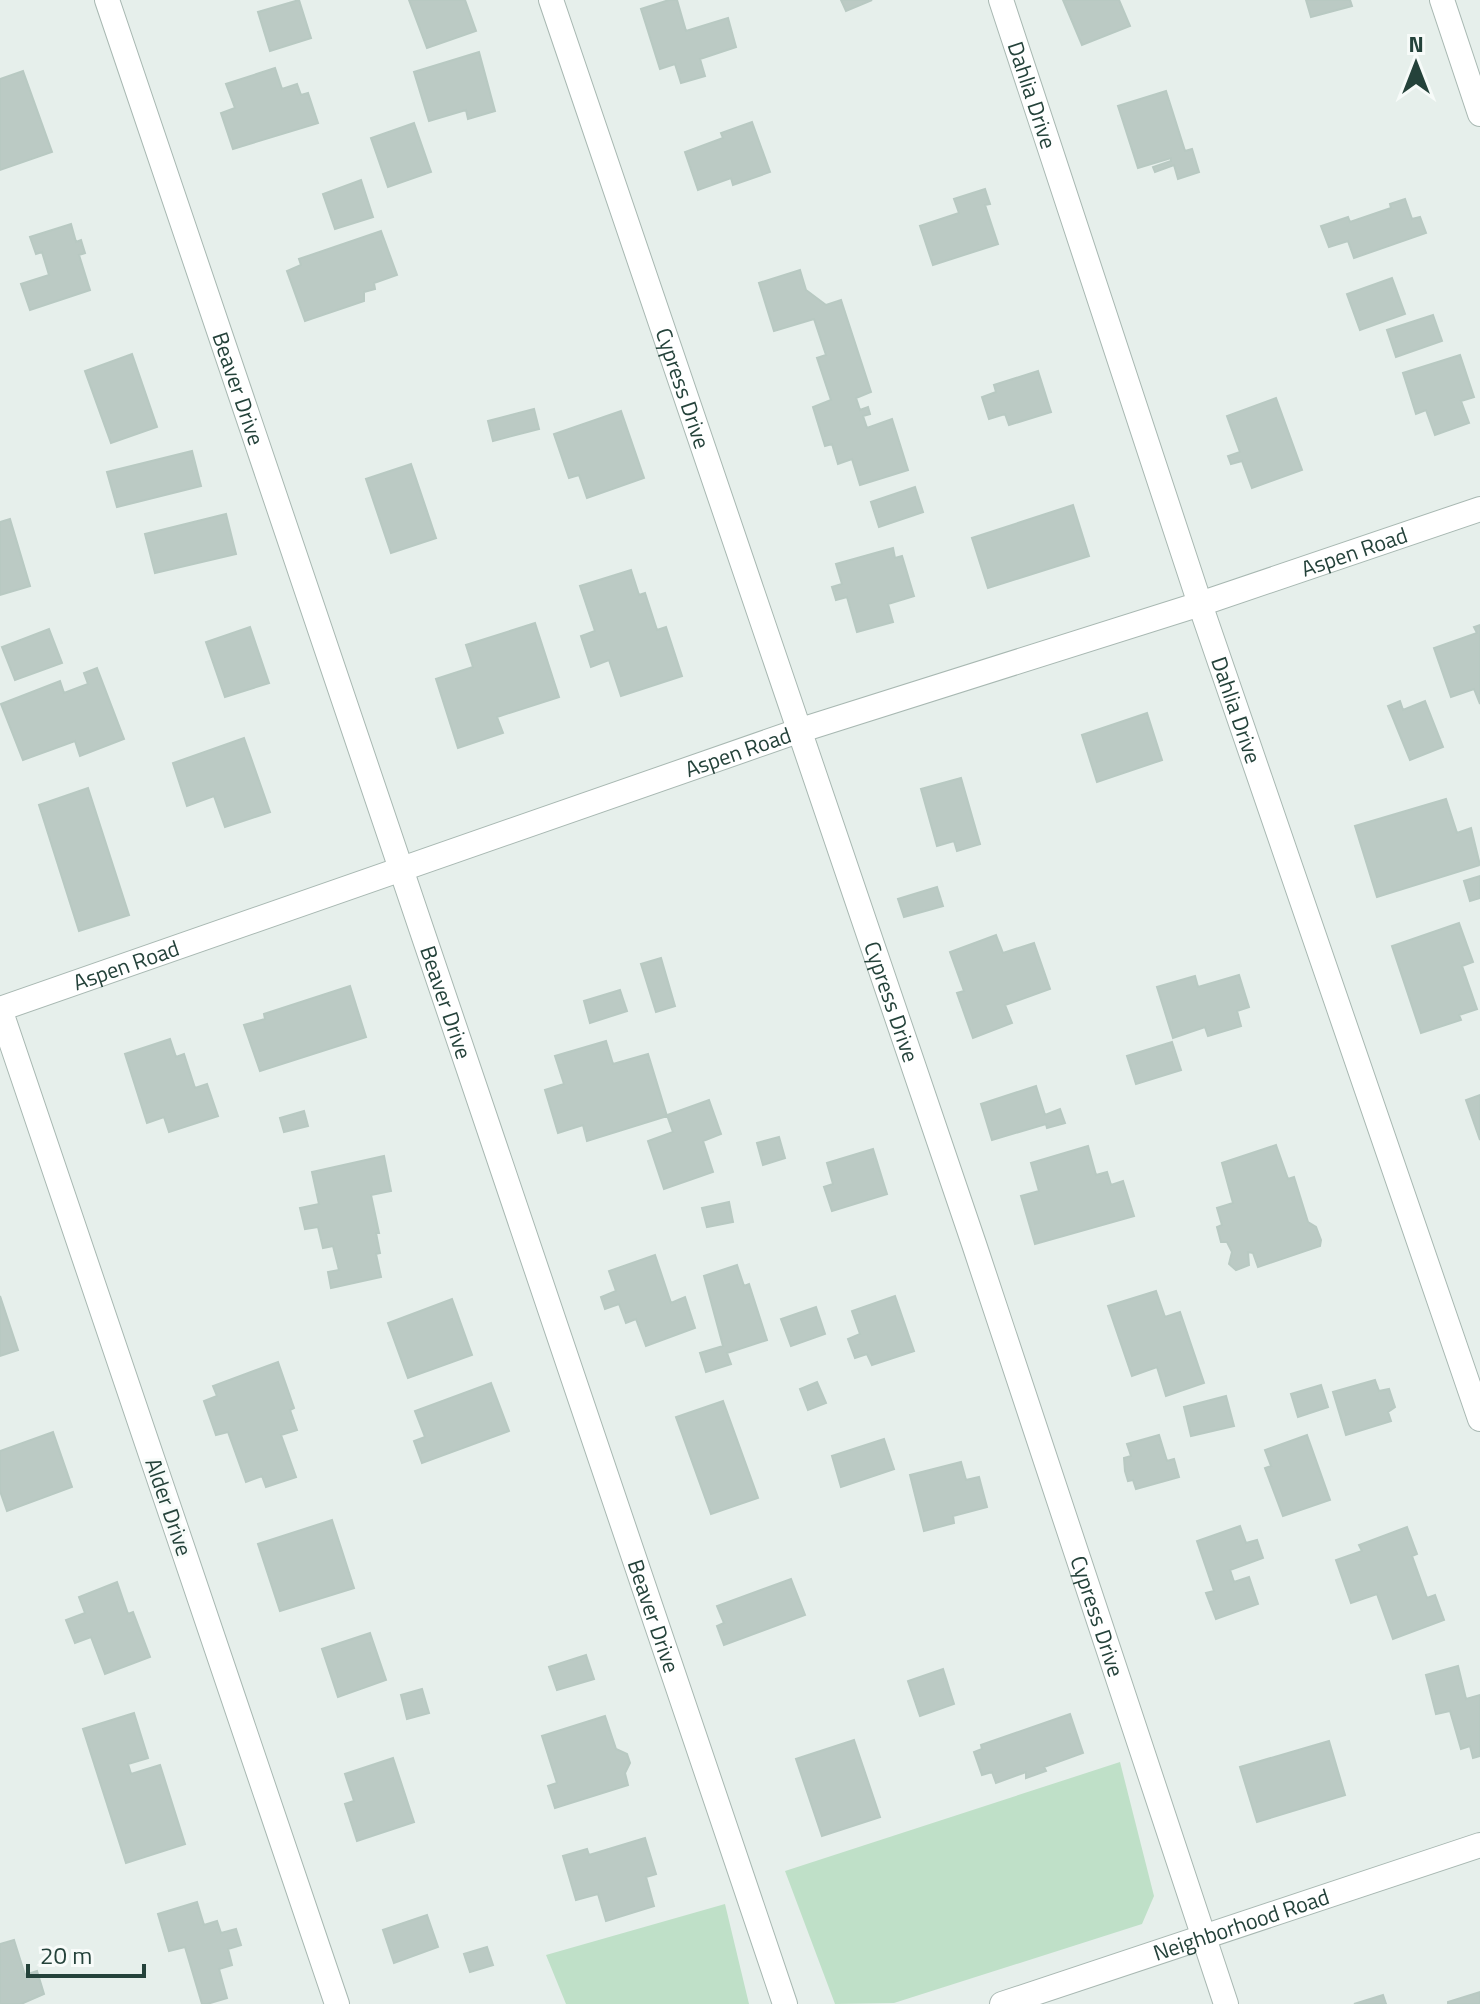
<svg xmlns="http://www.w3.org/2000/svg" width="1480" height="2004" viewBox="0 0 1480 2004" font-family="'Titillium Web',sans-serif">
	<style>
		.green { fill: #bfe0c8 }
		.building { fill: #bbcac4; stroke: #b8c9c2; stroke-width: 2 }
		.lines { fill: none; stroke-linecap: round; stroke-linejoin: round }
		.minor-casing { stroke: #a8b8b2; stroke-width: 26 }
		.minor { stroke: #fff; stroke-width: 24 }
		.labels { text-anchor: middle; stroke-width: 6; stroke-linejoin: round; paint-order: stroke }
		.street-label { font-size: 22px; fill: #24423a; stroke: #f7fbf9 }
	</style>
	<rect width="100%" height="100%" fill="#e6efeb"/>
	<path class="green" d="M1120,1762L1154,1896L1142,1924L894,2003L835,2004L785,1871Z
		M725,1904L749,2004H566L546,1955Z"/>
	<path class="building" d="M299,0L311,38L270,51L258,12Z
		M409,0H465L476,31L427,48Z
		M669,0H677L686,31L728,18L736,47L700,59L705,76L681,83L675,64L660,69L641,9Z
		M841,0H872L846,11Z
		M1063,0H1119L1130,26L1082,45Z
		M1306,0H1350L1352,6L1311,17Z
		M479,52L495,111L468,119L466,110L429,121L414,72Z
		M275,68L282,89L297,84L301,95L308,93L318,123L233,149L221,113L235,108L226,84Z
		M23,71L52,152L0,170V79Z
		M1166,91L1185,151L1192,149L1199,172L1178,179L1174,165L1155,172L1153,167L1171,161V158L1138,168L1118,106Z
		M752,122L770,172L733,185L731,178L698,190L685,152L723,138L721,133Z
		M414,123L431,172L388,187L371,138Z
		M361,180L373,217L335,229L323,194Z
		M985,189L990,204L985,205L998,244L933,265L920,226L959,213L954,199Z
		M1405,199L1412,219L1420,217L1426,233L1354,258L1348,241L1329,247L1321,226L1348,217L1350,222L1391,208L1390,204Z
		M71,224L76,242L81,240L85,253L79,255L90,290L30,310L21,284L49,275L42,252L36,254L30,237Z
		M381,231L397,275L374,283L375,289L364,292V301L305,321L287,271L301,265L299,259Z
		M800,270L806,290L826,305L841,300L871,392L856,398L860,410L868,407L870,414L863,416L867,428L892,419L908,470L860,485L852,459L838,464L832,444L825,446L813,407L831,400L817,358L826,355L814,319L774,331L759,283Z
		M1392,278L1405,314L1360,330L1347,294Z
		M1433,315L1442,341L1396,357L1387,330Z
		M132,354L157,427L111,443L85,371Z
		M1460,355L1474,397L1461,401L1469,423L1435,435L1426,410L1416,414L1403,373Z
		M1038,371L1051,412L1009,425L1005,414L989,419L982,397L996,392L994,385Z
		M1276,398L1302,470L1252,488L1242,461L1231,464L1228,456L1240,452L1227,416Z
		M534,409L539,429L493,441L488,421Z
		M621,411L644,478L587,498L579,475L569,478L554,434Z
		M192,451L201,486L117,507L107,472Z
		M411,464L436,538L391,553L366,479Z
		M915,487L923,512L879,527L871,502Z
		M1073,505L1089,556L988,588L972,538Z
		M226,514L236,554L155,573L145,534Z
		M10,519L30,586L0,595V522Z
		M893,548L895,558L902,556L914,596L888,604L893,622L857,632L847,597L836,600L832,587L842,584L836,564Z
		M631,570L639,595L645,593L657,630L666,627L682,676L621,696L609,660L591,667L581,636L595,631L580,586Z
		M535,623L559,697L497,717L503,733L458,748L436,679L473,667L466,645Z
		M1480,625V704L1474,689L1451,697L1434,648L1477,633L1474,627Z
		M250,627L269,683L225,697L206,642Z
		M49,629L62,663L15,680L2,647Z
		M97,668L124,739L80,756L75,741L23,760L1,704L60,681L64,693L88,684L84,673Z
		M1400,701L1403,710L1425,701L1443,747L1410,760L1388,706Z
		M1147,713L1162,760L1097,782L1082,735Z
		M244,738L270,812L225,827L214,796L187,806L173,763Z
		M961,778L980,844L957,851L954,841L937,846L921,789Z
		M88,788L129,915L79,931L39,805Z
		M1446,799L1457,833L1471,828L1480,865L1377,897L1355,826Z
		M1480,876V898L1470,901L1464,881Z
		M937,887L943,906L904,917L898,899Z
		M1459,923L1473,962L1462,966L1477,1009L1459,1015L1461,1020L1421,1033L1392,946Z
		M996,935L1003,953L1034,943L1050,989L1005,1005L1012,1023L973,1038L957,993L964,991L950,952Z
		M661,958L675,1006L656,1012L641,964Z
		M1239,975L1249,1007L1237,1011L1241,1026L1208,1036L1205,1027L1173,1038L1157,987L1195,976L1198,987Z
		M350,986L366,1037L260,1071L244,1025L265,1019L264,1014Z
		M620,990L627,1011L590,1023L584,1001Z
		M170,1039L176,1057L184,1054L195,1088L207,1084L218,1116L169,1132L164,1117L147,1123L125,1054Z
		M606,1041L613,1064L648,1054L667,1116L587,1141L583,1125L558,1133L545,1090L564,1084L555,1056Z
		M1172,1042L1181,1070L1136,1084L1127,1056Z
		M1036,1086L1045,1115L1060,1109L1065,1123L1047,1128L1046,1124L992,1140L981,1104Z
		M1480,1095V1140L1466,1100Z
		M709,1100L721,1134L703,1141L713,1172L664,1189L648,1141L673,1132L667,1115Z
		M304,1111L308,1126L284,1132L280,1118Z
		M779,1137L785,1158L763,1165L757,1143Z
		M1276,1145L1288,1179L1294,1177L1308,1222L1316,1227L1321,1240L1320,1246L1258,1267L1253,1253L1248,1252L1249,1265L1236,1270L1229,1264L1232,1252L1227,1242H1221L1217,1227L1222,1225L1217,1208L1233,1203L1222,1163Z
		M1088,1146L1096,1175L1107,1172L1111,1185L1123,1181L1134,1216L1035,1244L1021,1196L1039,1191L1031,1163Z
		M873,1149L887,1194L832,1211L824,1187L833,1184L827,1163Z
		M384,1156L391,1191L371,1195L379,1233H376L380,1253L376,1254L381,1277L331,1288L328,1272L339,1270L333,1246L323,1248L318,1227L305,1229L300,1208L319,1204L312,1172Z
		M729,1202L733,1222L707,1227L702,1208Z
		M655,1255L671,1303L685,1297L695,1328L646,1346L636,1319L626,1323L619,1304L605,1309L601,1297L616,1291L609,1271Z
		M737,1265L744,1286L749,1284L767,1340L727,1353L731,1364L706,1372L700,1353L723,1346L704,1276Z
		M1156,1291L1165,1317L1180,1312L1204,1383L1166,1396L1157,1367L1132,1376L1108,1306Z
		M0,1296L18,1350L0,1356Z
		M895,1296L914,1351L872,1365L867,1354L855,1358L848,1339L860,1334L852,1311Z
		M452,1299L472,1355L408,1378L388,1323Z
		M816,1307L825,1334L791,1346L781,1319Z
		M278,1362L294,1408L290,1410L297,1430L281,1435L296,1477L266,1487L262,1476L246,1482L228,1432L216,1435L204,1401L217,1396L213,1386Z
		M1375,1380L1379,1391L1389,1389L1395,1407L1388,1412L1391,1421L1346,1435L1333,1392Z
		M817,1382L826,1403L808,1410L800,1389Z
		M491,1383L509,1431L422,1463L414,1441L425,1437L415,1411Z
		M1321,1385L1328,1407L1298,1417L1291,1394Z
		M1226,1396L1234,1426L1191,1436L1184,1407Z
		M723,1401L758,1498L711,1514L676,1417Z
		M53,1432L72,1487L7,1511L0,1491V1451Z
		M1159,1435L1167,1461L1174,1459L1179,1477L1136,1489L1133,1480L1128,1481L1125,1471L1124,1458L1131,1456L1127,1444Z
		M1307,1435L1330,1500L1283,1516L1265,1468L1271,1466L1265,1450Z
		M884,1439L894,1469L841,1487L832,1456Z
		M961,1462L966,1480L979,1477L987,1507L953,1516L954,1523L924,1531L910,1475Z
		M332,1520L354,1588L280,1611L258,1544Z
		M1240,1526L1246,1543L1257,1540L1263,1558L1230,1570L1234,1582L1249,1577L1258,1604L1216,1619L1206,1593L1214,1591L1197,1541Z
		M1407,1527L1417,1554L1412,1556L1427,1598L1435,1595L1444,1620L1393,1639L1377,1594L1351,1603L1336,1560L1362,1551L1359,1545Z
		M791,1579L805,1615L724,1645L717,1626L724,1623L717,1606Z
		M117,1582L128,1614L133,1612L150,1657L105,1674L91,1637L75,1643L66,1620L85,1613L79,1597Z
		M370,1633L386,1680L338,1697L322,1649Z
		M586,1655L594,1679L557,1690L549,1667Z
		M1458,1666L1466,1699L1480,1695V1756L1473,1758L1470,1746L1461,1749L1450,1711L1436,1714L1426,1675Z
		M943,1669L954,1704L920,1716L908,1681Z
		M422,1689L429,1713L407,1719L401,1695Z
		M134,1713L148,1758L128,1764L131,1774L160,1765L185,1844L126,1863L83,1729Z
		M1070,1714L1083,1753L1044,1767L1046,1771L1026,1778V1772L996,1783L992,1772L982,1775L974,1752L982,1749L981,1745Z
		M605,1716L616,1749L627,1754L630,1763L625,1773L628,1785L555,1808L548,1786L557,1783L542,1736Z
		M854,1740L880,1817L822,1836L796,1759Z
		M1329,1741L1345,1795L1257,1822L1240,1767Z
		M393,1758L414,1822L357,1841L345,1804L354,1801L345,1774Z
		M645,1838L656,1874L646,1877L654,1906L606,1921L598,1894L576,1900L563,1856L587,1849L589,1855Z
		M197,1902L204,1925L217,1921L221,1933L236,1929L241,1945L228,1949L232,1965L219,1969L227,1998L207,2004H202L185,1947L169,1951L158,1914Z
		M427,1915L438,1947L394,1963L383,1930Z
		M14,1940L25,1975L37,1971L44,1994L21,2004H0V1944Z
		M487,1947L493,1965L470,1972L464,1954Z
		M1480,1992V2004H1448V2002Z
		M1383,1995L1386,2004H1354Z"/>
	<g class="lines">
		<defs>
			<g id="minor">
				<path id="s1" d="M107,0L785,2004"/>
				<path id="s2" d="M551,0L974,1244L1226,2004"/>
				<path id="s3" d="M1001,0L1200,604L1480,1419"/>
				<path d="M1442,0L1480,114"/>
				<path id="s4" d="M337,2004L0,1009L798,731L1200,604L1480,509"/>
				<path id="s5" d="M1002,2004L1480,1845"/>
			</g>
		</defs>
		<use href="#minor" class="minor-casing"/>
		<use href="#minor" class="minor"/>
	</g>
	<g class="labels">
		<g class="street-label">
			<text dy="8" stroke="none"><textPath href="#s3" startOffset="100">Dahlia Drive</textPath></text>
			<text dy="8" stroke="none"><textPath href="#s2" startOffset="410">Cypress Drive</textPath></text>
			<text dy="8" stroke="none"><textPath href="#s1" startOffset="410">Beaver Drive</textPath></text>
			<text dy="8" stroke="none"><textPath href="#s4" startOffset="2480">Aspen Road</textPath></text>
			<text dy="8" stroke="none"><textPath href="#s3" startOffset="748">Dahlia Drive</textPath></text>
			<text dy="8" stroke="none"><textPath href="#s4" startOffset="1832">Aspen Road</textPath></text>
			<text dy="8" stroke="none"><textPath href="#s4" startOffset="1184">Aspen Road</textPath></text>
			<text dy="8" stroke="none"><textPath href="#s2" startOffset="1058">Cypress Drive</textPath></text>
			<text dy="8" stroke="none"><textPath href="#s1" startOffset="1058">Beaver Drive</textPath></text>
			<text transform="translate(169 1507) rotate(71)" y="8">Alder Drive</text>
			<text dy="8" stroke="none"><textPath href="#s1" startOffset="1706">Beaver Drive</textPath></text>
			<text dy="8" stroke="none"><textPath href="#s2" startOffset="1706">Cypress Drive</textPath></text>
			<text dy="8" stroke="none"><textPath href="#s5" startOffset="252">Neighborhood Road</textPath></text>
		</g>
	</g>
	<g transform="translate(1416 64)" stroke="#f7fbf9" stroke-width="6" paint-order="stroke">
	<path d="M0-6L14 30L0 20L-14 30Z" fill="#24423a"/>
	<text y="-12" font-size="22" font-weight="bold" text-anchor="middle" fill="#24423a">N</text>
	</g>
	<path d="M28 1964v12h116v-12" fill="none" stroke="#24423a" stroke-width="4"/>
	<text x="40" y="1964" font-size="24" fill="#24423a" stroke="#f7fbf9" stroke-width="6" paint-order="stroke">20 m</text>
</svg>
